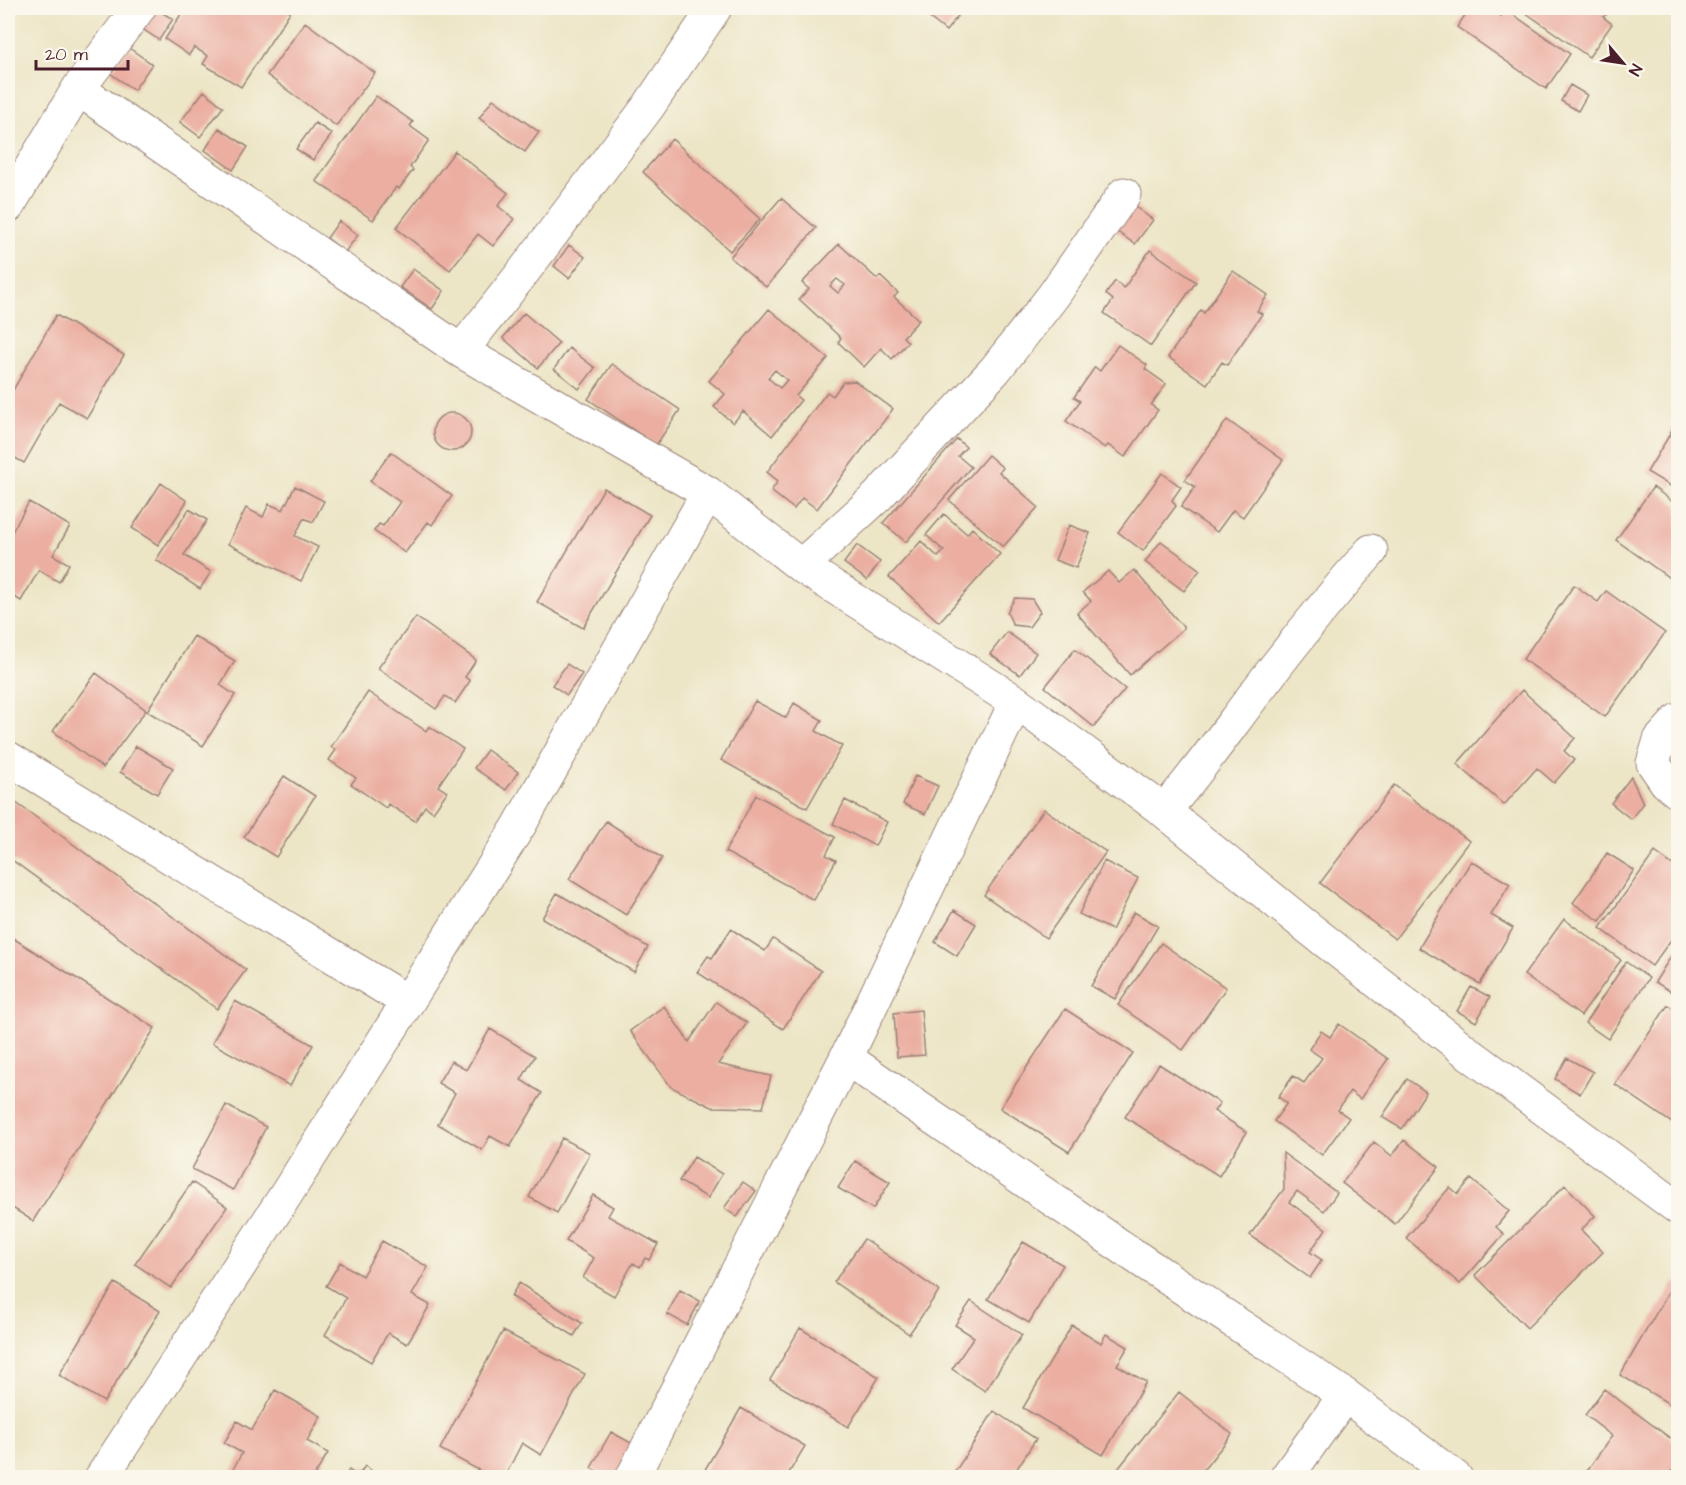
<svg xmlns="http://www.w3.org/2000/svg" width="1686" height="1485" viewBox="0 0 1686 1485" font-family="'Architects Daughter',sans-serif">
	<style>
		.building { fill: #ebaea1; fill-rule: evenodd }
		.lines { fill: none; stroke-linecap: round; stroke-linejoin: round }
		.minor-casing { stroke: #9b8278; stroke-width: 35 }
		.minor { stroke: #fff; stroke-width: 33 }
	</style>
	<rect width="100%" height="100%" fill="#fbf7ec"/>
	<filter id="ink" filterUnits="userSpaceOnUse"><feTurbulence type="fractalNoise" baseFrequency=".0167" numOctaves="2"/><feDisplacementMap in="SourceGraphic" scale="12" xChannelSelector="R" yChannelSelector="G"/><feConvolveMatrix kernelMatrix="1 2 1 2 8 2 1 2 1" color-interpolation-filters="sRGB"/></filter>
	<filter id="wash" filterUnits="userSpaceOnUse"><feTurbulence type="fractalNoise" baseFrequency=".008" numOctaves="4" result="noise"/><feDisplacementMap in="SourceGraphic" scale="24" xChannelSelector="R" yChannelSelector="G"/><feGaussianBlur stdDeviation="1.35" result="paint"/><feColorMatrix in="noise" values="0 0 0 0 0 0 0 0 0 0 0 0 0 0 0 0 0 1.4 0 .05"/><feComposite in="paint" operator="in"/></filter>
	<g filter="url(#wash)">
		<rect width="100%" height="100%" fill="#ece5c6"/>
		<g id="blocks">
			<path class="building" d="M154,8L173,19L159,40L141,28Z
				M185,8H290L292,9L241,87L203,64L208,56L194,47L189,55L165,39Z
				M917,8H964L946,31Z
				M1470,8H1489L1501,16L1505,9L1570,54L1546,89L1457,27Z
				M1519,8H1615L1603,17L1612,24L1589,57Z
				M305,22L375,73L336,126L267,75Z
				M129,48L152,64L134,90L110,73Z
				M1570,85L1587,95L1578,111L1561,101Z
				M204,91L223,107L200,137L180,122Z
				M376,96L413,122L410,126L429,140L410,167L413,170L399,189L396,187L373,220L316,181Z
				M493,99L539,132L525,152L479,118Z
				M315,123L332,134L313,160L296,149Z
				M219,128L248,147L233,170L205,150Z
				M672,139L760,219L730,251L643,172Z
				M455,151L508,193L498,206L514,219L493,246L478,234L450,270L396,228Z
				M781,198L816,228L766,287L730,257Z
				M1134,206L1153,220L1135,244L1116,231Z
				M339,221L358,235L345,252L327,238Z
				M839,244L877,279L880,276L898,293L894,297L919,320L903,337L908,342L892,359L881,348L864,367L838,342L841,338L799,299L809,289L802,283ZM837,279L845,285L838,293L830,286Z
				M569,245L585,257L569,278L554,266Z
				M1150,250L1196,282L1151,346L1104,313L1113,300L1106,294L1115,281L1124,288Z
				M413,269L444,291L432,309L400,287Z
				M1233,271L1268,295L1257,311L1262,314L1227,365L1222,362L1207,384L1168,357L1201,310L1204,313Z
				M769,309L828,358L796,396L801,400L772,436L743,411L733,423L714,407L725,394L709,381ZM775,370L787,380L780,388L768,378Z
				M524,313L559,343L538,368L503,338Z
				M56,315L124,355L87,418L59,402L24,463L8,454V399Z
				M1118,345L1147,365L1145,369L1166,384L1151,405L1158,410L1125,457L1108,445L1105,448L1066,421L1080,401L1074,397L1095,367L1100,371Z
				M569,348L595,368L579,389L554,369Z
				M612,364L680,410L656,445L588,399Z
				M855,381L893,409L817,509L802,498L794,509L771,491L778,481L767,472L827,392L833,396L843,382Z
				M433 432a19 19 0 1 1 38 0a19 19 0 1 1-38 0Z
				M1227,420L1283,460L1243,517L1233,510L1217,532L1181,507L1195,487L1185,480Z
				M1673,429L1678,432V476L1672,487L1647,472Z
				M957,439L966,447L958,456L971,467L906,542L883,523Z
				M391,452L452,496L432,525L428,522L405,553L374,531L379,524L383,526L400,502L370,481Z
				M988,455L1003,468L999,472L1038,507L1003,547L949,500Z
				M1162,473L1181,487L1172,500L1176,506L1143,551L1118,532Z
				M161,483L187,501L158,545L132,528Z
				M295,486L324,501L313,522L304,518L295,536L318,547L301,581L228,544L246,508L263,517L269,504L283,510Z
				M1653,487L1678,506V584L1616,540Z
				M604,488L650,515L583,628L537,602Z
				M29,502L70,526L53,555L69,564L59,582L39,570L21,601L8,593V539Z
				M189,509L207,520L184,555L211,572L200,589L156,560Z
				M944,514L967,534L972,528L1000,554L939,622L889,577L921,541L938,557L944,551L926,535Z
				M1069,525L1090,533L1076,568L1055,560Z
				M1161,541L1200,570L1184,591L1145,562Z
				M857,545L880,562L867,580L844,563Z
				M1134,570L1184,628L1130,675L1077,613L1091,601L1083,592L1108,571L1119,583Z
				M1574,585L1598,602L1606,591L1665,633L1605,717L1523,659Z
				M1015,598L1032,599L1040,612L1029,627L1013,625L1007,612Z
				M416,617L476,660L465,677L470,681L455,703L445,696L436,709L378,668Z
				M1007,632L1036,653L1020,675L990,654Z
				M194,636L235,661L220,685L235,695L203,746L147,711Z
				M1075,649L1125,689L1094,727L1045,687Z
				M567,664L582,674L567,695L552,685Z
				M96,673L146,710L103,768L53,731Z
				M1522,690L1575,738L1564,751L1574,760L1554,783L1537,768L1504,805L1457,764Z
				M368,692L426,731L429,726L463,749L438,786L447,792L433,812L425,806L415,821L388,804L386,808L351,784L356,778L329,760L336,750L331,747Z
				M755,701L786,718L794,703L822,720L816,731L842,746L807,808L721,760Z
				M136,746L173,768L157,794L120,772Z
				M487,750L518,772L506,790L474,768Z
				M284,776L315,796L276,857L244,837Z
				M915,776L938,786L925,814L903,804Z
				M1631,777L1643,803L1631,819L1611,803Z
				M1394,785L1469,841L1395,939L1320,883Z
				M756,795L835,837L826,855L836,860L814,900L725,852Z
				M8,797L246,970L217,1009L8,857Z
				M845,800L887,822L875,846L833,824Z
				M1044,809L1106,852L1046,938L984,895Z
				M606,821L662,858L626,915L569,879Z
				M1655,852L1678,869V930L1652,966L1600,928Z
				M1607,853L1634,870L1600,921L1573,903Z
				M1104,861L1138,878L1112,930L1079,914Z
				M1471,861L1510,884L1491,915L1513,928L1480,984L1419,948Z
				M557,893L648,947L634,972L542,918Z
				M954,910L976,924L957,956L935,942Z
				M1134,912L1158,926L1115,999L1091,986Z
				M1564,919L1621,960L1581,1016L1524,975Z
				M731,929L765,951L773,939L821,971L783,1029L697,972L708,956L712,958Z
				M8,935L155,1028L33,1221L8,1205Z
				M1161,943L1226,988L1183,1050L1118,1005Z
				M1678,945V996L1655,982Z
				M1626,962L1649,978L1608,1039L1585,1023Z
				M1471,987L1490,997L1476,1022L1457,1011Z
				M235,1001L313,1045L290,1086L212,1043Z
				M716,1002L747,1023L718,1064L771,1076L763,1108L712,1107L671,1087L630,1031L664,1006L689,1042Z
				M1668,1005L1678,1012V1127L1615,1084Z
				M1065,1009L1133,1053L1069,1152L1000,1108Z
				M921,1010L925,1055L897,1057L894,1013Z
				M1339,1024L1388,1059L1360,1099L1350,1091L1338,1110L1349,1118L1322,1155L1274,1121L1287,1103L1278,1097L1293,1076L1304,1083L1322,1058L1309,1049L1321,1031L1330,1037Z
				M490,1029L535,1056L521,1080L542,1093L510,1147L490,1136L482,1150L438,1124L455,1093L438,1083L451,1061L466,1070Z
				M1567,1058L1593,1072L1580,1094L1555,1079Z
				M1159,1064L1220,1103L1214,1111L1247,1132L1219,1176L1125,1117Z
				M1407,1079L1426,1092L1402,1129L1382,1117Z
				M226,1105L266,1127L233,1190L192,1169Z
				M562,1138L590,1153L557,1213L529,1197Z
				M1404,1140L1439,1167L1395,1224L1342,1183L1374,1142L1392,1156Z
				M1283,1153L1337,1193L1324,1211L1297,1191L1289,1202L1326,1229L1310,1252L1322,1260L1310,1278L1250,1235L1284,1189Z
				M694,1157L722,1174L708,1198L679,1181Z
				M855,1161L890,1182L873,1209L838,1188Z
				M1471,1179L1509,1211L1496,1227L1504,1234L1460,1284L1406,1238L1450,1187L1458,1194Z
				M192,1182L227,1207L171,1288L135,1264Z
				M743,1182L756,1191L737,1217L724,1208Z
				M1565,1185L1595,1216L1581,1230L1603,1252L1527,1328L1475,1275Z
				M593,1195L613,1207L608,1216L658,1244L649,1260L645,1258L640,1267L633,1263L614,1296L583,1278L594,1258L566,1241Z
				M864,1239L939,1291L909,1334L834,1282Z
				M382,1241L428,1267L412,1295L430,1305L407,1344L388,1333L371,1362L325,1335L346,1298L326,1286L340,1262L362,1276Z
				M1023,1242L1063,1265L1029,1323L988,1299Z
				M1675,1281L1678,1283V1409L1620,1375Z
				M115,1283L160,1311L104,1402L59,1375Z
				M519,1283L582,1323L574,1336L511,1296Z
				M680,1290L700,1301L687,1325L667,1314Z
				M971,1301L1022,1335L985,1391L952,1369L974,1337L955,1325Z
				M1072,1325L1101,1343L1106,1334L1128,1347L1117,1365L1146,1382L1103,1455L1023,1408Z
				M800,1328L879,1377L848,1427L770,1380Z
				M503,1331L585,1374L541,1455L522,1443L504,1478H493L440,1449Z
				M1604,1389L1678,1444V1463L1668,1478L1583,1476L1612,1436L1585,1415Z
				M275,1390L321,1416L307,1441L328,1453L313,1478H228L242,1453L224,1443L237,1421L252,1430Z
				M1179,1392L1232,1434L1197,1478H1129L1118,1469Z
				M741,1408L805,1446L786,1478H700Z
				M994,1411L1036,1439L1011,1478H951Z
				M611,1432L633,1444L615,1478H609L591,1468Z
				M365,1466L382,1478H344L349,1470L358,1476Z"/>
		</g>
	</g>
	<g filter="url(#ink)">
		<use href="#blocks" fill-opacity="0" stroke="#9b8278" stroke-width="1.5"/>
		<g class="lines">
			<defs>
				<path id="minor" d="M78,89L461,351L524,271L648,107L715,8
					M8,206L78,89L139,8
					M461,351L708,493L801,566L1016,702L1164,811L1301,922L1467,1052L1678,1208
					M801,566L878,496L995,370L1053,296L1124,194
					M1678,720L1660,740L1653,763L1666,782L1678,792
					M8,758L408,1002
					M1164,811C1199,771 1228,729 1260,687C1295,641 1332,595 1371,551
					M846,1058L1145,1263L1345,1395L1456,1478
					M101,1478L287,1193L519,826L708,493
					M632,1478L846,1058L1016,702
					M1286,1478L1345,1395"/>
			</defs>
			<use href="#minor" class="minor-casing"/>
			<use href="#minor" class="minor"/>
		</g>
	</g>
	<rect width="1686" height="1485" fill="none" stroke="#fbf7ec" stroke-width="30"/>
	<g transform="translate(1623 63) rotate(119)" stroke="#fbf7ec" stroke-width="4.5" paint-order="stroke">
	<path d="M0-4.5L10 22L0 15L-10 22Z" fill="#4a1f2b"/>
	<text y="-9" font-size="16" font-weight="bold" text-anchor="middle" fill="#4a1f2b">N</text>
	</g>
	<path d="M36 60v9h92v-9" fill="none" stroke="#4a1f2b" stroke-width="3"/>
	<text x="45" y="60" font-size="18" fill="#4a1f2b" stroke="#fbf7ec" stroke-width="4.5" paint-order="stroke">20 m</text>
</svg>
